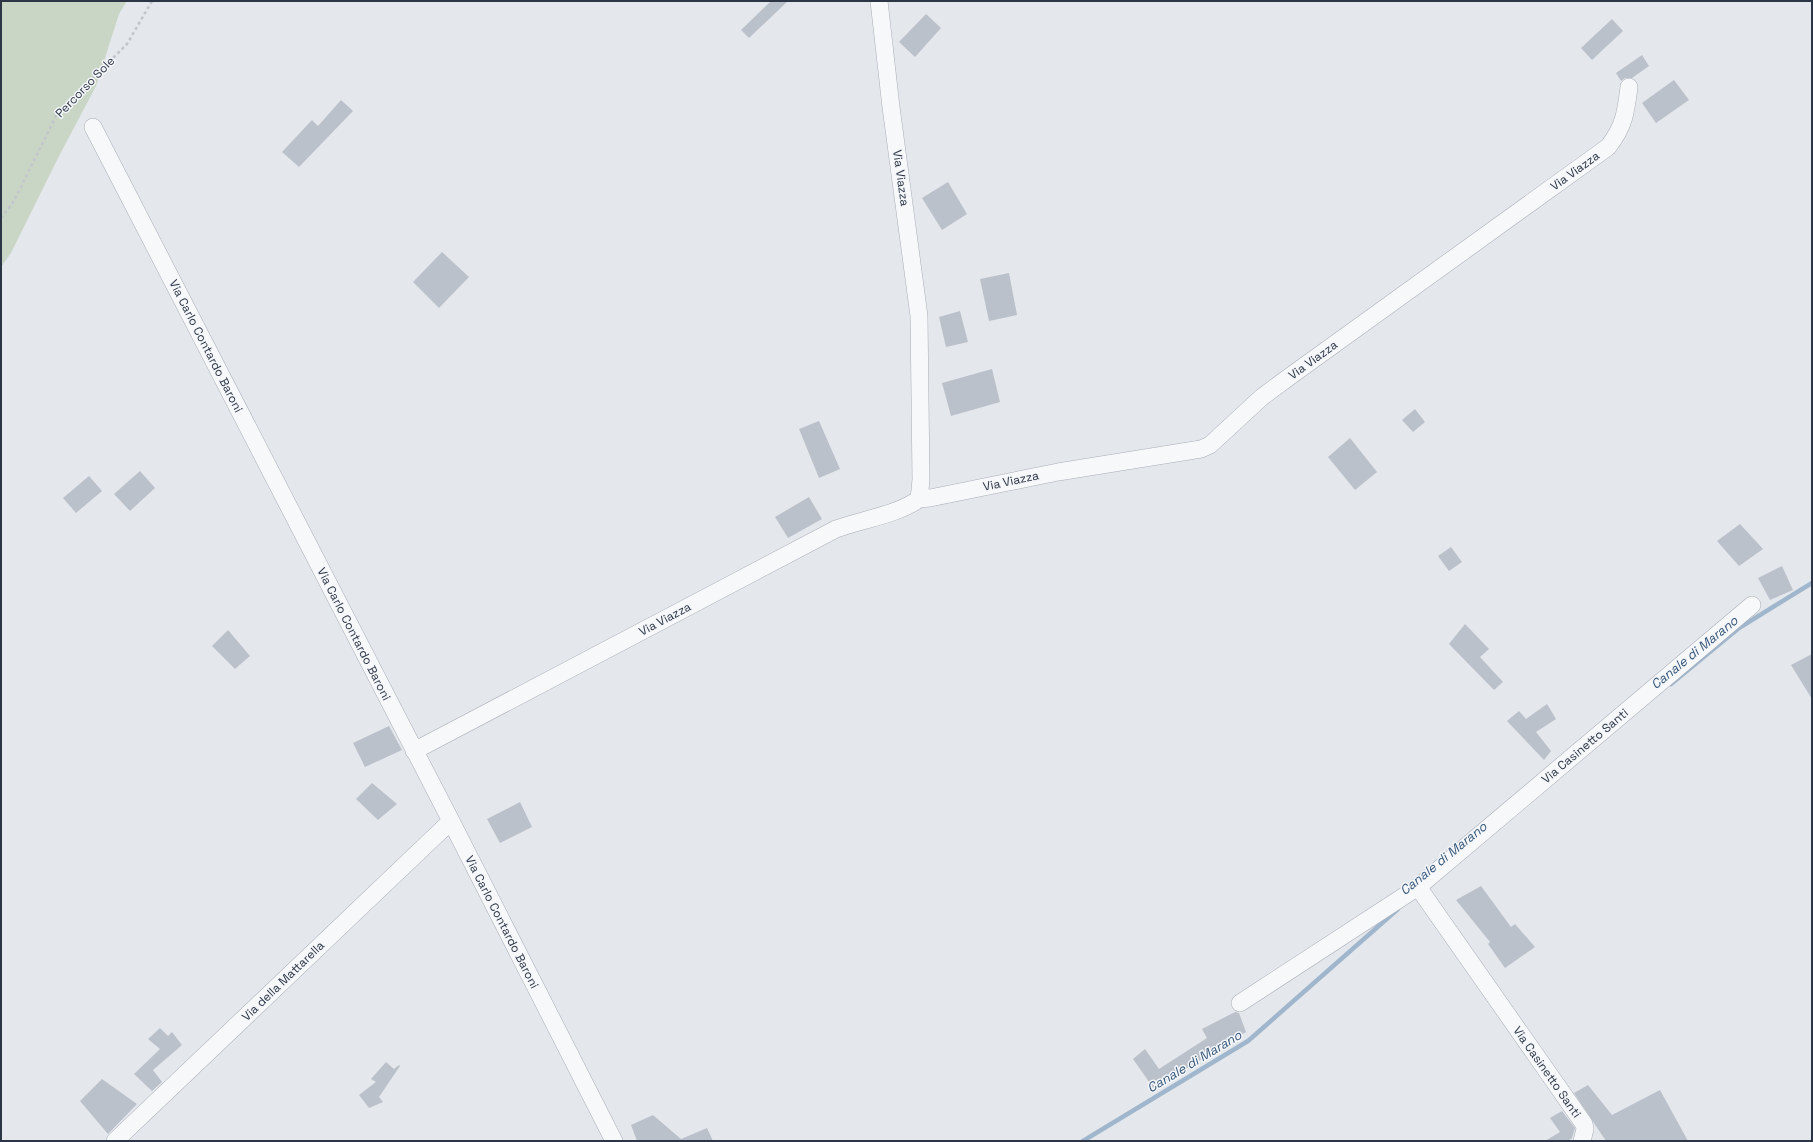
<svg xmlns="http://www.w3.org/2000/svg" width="1813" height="1142" viewBox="0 0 1813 1142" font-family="'Space Grotesk',sans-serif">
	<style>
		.green { fill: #cad6c5 }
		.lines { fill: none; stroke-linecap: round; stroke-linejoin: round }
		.stream { stroke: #9fb6cc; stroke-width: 4.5 }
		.building { fill: #bbc1ca }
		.minor-casing { stroke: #a9aeb7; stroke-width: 18 }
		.path { stroke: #c2c5cb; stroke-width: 2.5; stroke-dasharray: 3 3; stroke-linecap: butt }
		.minor { stroke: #f7f8fa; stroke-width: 17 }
		.labels { text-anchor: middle; stroke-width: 3; stroke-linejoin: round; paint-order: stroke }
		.street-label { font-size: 12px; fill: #2b3545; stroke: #f4f6f9 }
		.water-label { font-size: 13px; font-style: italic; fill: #34567a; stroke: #f4f6f9 }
	</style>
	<rect width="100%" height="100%" fill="#e4e7ec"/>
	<path class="green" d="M1,1H127L119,14L96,86L58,158L11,253L1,267Z"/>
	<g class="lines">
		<path class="stream" d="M1671,684L1739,628L1812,583
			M1083,1141L1248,1041L1398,909"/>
	</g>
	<path class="building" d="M771,1H788L749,38L741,30Z
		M926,14L941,28L915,57L899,42Z
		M1612,19L1623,31L1592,60L1581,48Z
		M1642,55L1649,66L1632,78H1625L1621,81L1616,73Z
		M1674,80L1689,100L1656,123L1642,103Z
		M341,100L353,111L299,167L282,152L312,120L318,126Z
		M948,182L967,214L942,230L922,198Z
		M442,252L469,277L439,308L413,282Z
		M1009,273L1017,315L989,321L980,279Z
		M960,311L968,342L946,347L939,317Z
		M992,369L1000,402L951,416L942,383Z
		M1415,409L1425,422L1413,432L1402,420Z
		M819,421L840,469L819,478L799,429Z
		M1350,438L1377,472L1355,490L1328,457Z
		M140,471L155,488L130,511L114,494Z
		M89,476L102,491L76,513L63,498Z
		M809,497L822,519L788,538L775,517Z
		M1740,524L1763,549L1739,566L1717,541Z
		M1451,547L1462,562L1449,571L1438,556Z
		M1782,566L1793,590L1770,600L1758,578Z
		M1465,624L1489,649L1480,657L1503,682L1494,690L1449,644Z
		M228,630L250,656L235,669L212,646Z
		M1812,654V699L1791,665Z
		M1547,704L1556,719L1536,732L1551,751L1544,760L1507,721L1519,711L1526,719Z
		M389,726L402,750L365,767L353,743Z
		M372,783L397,804L378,820L356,799Z
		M520,802L532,827L500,843L487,819Z
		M1481,886L1511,927L1515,924L1535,947L1505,968L1488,944L1490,942L1456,900Z
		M1235,1012L1239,1013L1246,1032L1204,1056L1205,1057L1154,1089L1133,1059L1145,1049L1159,1069L1207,1038L1202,1029Z
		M160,1028L168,1036L172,1032L182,1045L153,1070L162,1082L152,1091L134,1074L160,1049L148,1039Z
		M386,1062L394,1069L399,1065L400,1066L379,1097L383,1102L369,1108L359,1095L376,1082L371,1079Z
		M102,1079L137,1104L108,1134L80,1101Z
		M1588,1085L1612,1115L1660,1090L1688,1141H1606L1574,1093Z
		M1562,1111L1575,1128L1572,1138L1568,1141H1545L1560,1132L1550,1118Z
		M653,1115L681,1139L707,1128L713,1141H637L631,1125Z"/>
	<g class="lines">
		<defs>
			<path id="minor" d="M93,127L451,821L614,1141
				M919,499L930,498L1058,472L1201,449L1210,445L1262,397L1289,377L1608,147C1624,127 1626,112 1629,87
				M414,751L836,529C861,520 899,514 919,499L921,480L919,316L891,107L879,1
				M1418,887L1584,1124L1585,1129L1582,1141
				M1240,1003L1418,887L1752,605
				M115,1141L451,821"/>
		</defs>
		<use href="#minor" class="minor-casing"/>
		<path class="path" d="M1,218L14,201L57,114L127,44L152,1"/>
		<use href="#minor" class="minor"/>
	</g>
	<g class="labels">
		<g class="street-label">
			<text transform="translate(85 87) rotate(-46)" y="4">Percorso Sole</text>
			<text transform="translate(1575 171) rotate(-36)" y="4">Via Viazza</text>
			<text transform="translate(901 178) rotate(82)" y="4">Via Viazza</text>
			<text transform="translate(206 346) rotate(63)" y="4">Via Carlo Contardo Baroni</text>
			<text transform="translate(1313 360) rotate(-36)" y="4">Via Viazza</text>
			<text transform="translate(1011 481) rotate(-12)" y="4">Via Viazza</text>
			<text transform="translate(665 619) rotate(-28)" y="4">Via Viazza</text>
			<text transform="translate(354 634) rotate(63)" y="4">Via Carlo Contardo Baroni</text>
			<text transform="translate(1585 746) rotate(-40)" y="4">Via Casinetto Santi</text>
			<text transform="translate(502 922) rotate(63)" y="4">Via Carlo Contardo Baroni</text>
			<text transform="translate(283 981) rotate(-44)" y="4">Via della Mattarella</text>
			<text transform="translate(1547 1072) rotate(55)" y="4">Via Casinetto Santi</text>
		</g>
		<g class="water-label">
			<text transform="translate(1694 652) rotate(-39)" y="5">Canale di Marano</text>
			<text transform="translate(1443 858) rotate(-39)" y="5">Canale di Marano</text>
			<text transform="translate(1194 1061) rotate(-31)" y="5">Canale di Marano</text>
		</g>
	</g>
	<rect width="1813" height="1142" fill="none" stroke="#2b3545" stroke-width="4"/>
</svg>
